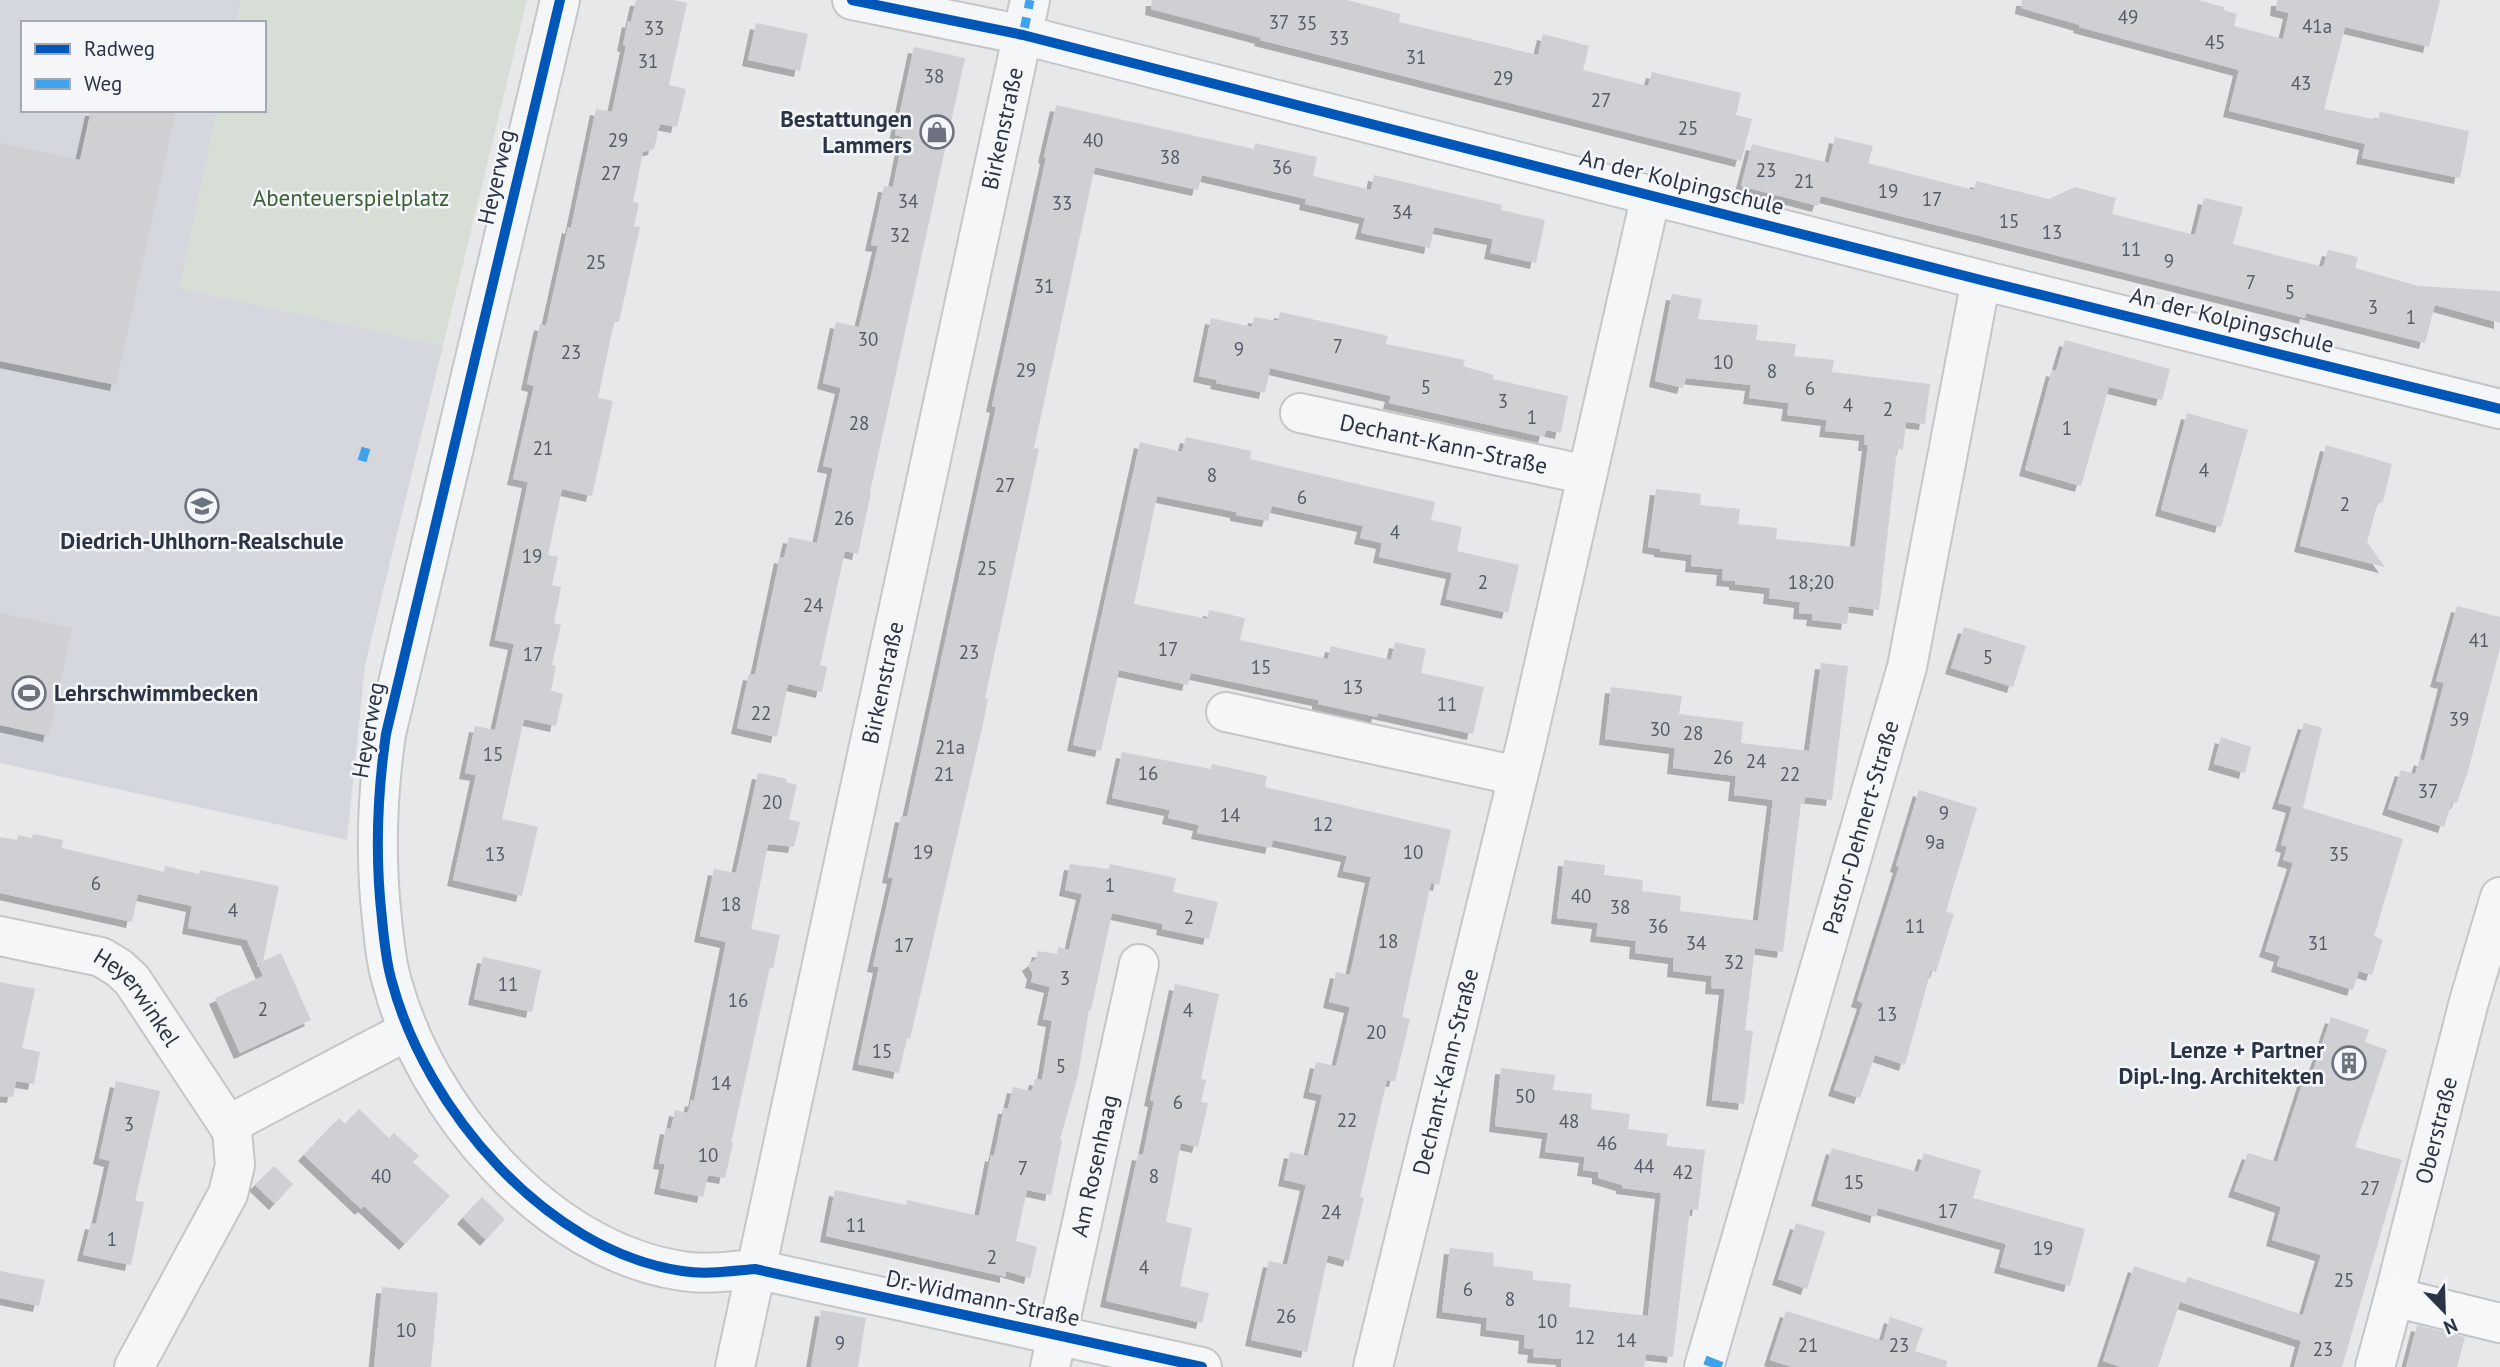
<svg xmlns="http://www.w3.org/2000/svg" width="2500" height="1367" viewBox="0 0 2500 1367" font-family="'PT Sans',sans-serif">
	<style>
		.built { fill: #d4d7dd }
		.green { fill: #d6ded6 }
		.building { fill: #ced0d3; filter: url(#shadow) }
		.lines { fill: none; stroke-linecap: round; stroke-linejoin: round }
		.minor-casing { stroke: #c4c6c8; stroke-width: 42 }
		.major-casing { stroke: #c2c5c8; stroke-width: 42 }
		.minor { stroke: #f5f6f7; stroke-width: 38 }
		.major { stroke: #f8f8f8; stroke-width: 38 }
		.quiet { stroke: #3ea3ec; stroke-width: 9; stroke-dasharray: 18 9; stroke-linecap: butt }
		.cycleway-casing { stroke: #f4f6f9; stroke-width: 15 }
		.cycleway { stroke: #0057b8; stroke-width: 10 }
		.labels { text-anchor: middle; stroke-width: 5; stroke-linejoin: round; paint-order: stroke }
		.number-label { font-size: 19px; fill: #545c69 }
		.poi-label { font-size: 23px; font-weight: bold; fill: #2b3445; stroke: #f4f6f9; text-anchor: end }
		.street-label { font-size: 23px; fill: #2b3445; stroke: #f4f6f9 }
		.park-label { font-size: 23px; fill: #3f6138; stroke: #f4f6f9 }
	</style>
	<defs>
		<filter id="shadow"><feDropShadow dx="-6" dy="6" stdDeviation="0" flood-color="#0004"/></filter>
	</defs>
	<rect width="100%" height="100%" fill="#e6e8ea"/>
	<path class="built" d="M0,0H241L236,23H23V110H217L180,288L443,346L365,665L347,840L0,763Z"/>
	<path class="green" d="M241,0H527L443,346L179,288L217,110H264V23H236Z"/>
	<path class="building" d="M636,0H673L687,3L669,85L686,89L677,127L660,124L654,149L643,152L633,202L639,203L634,226L640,227L619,322H614L598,398L613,401L592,496L562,489L548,555L558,557L552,585L561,587L554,623L561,625L552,665L556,666L551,691L563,694L556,726L524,719L502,819L538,827L522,896L453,880L476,775L465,773L475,726L495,730L514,644L495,640L528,482L513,479L534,386L527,384L540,324L546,326L568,227L571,228L596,109L612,112L626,46L623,45L628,21L631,22Z
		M1152,0H1347L1400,14L1399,22L1538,55L1543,34L1589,46L1583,70L1648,86L1652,72L1741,93L1736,115L1752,119L1741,161L1260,40L1261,38L1151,9Z
		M2022,0H2198L2224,7V10L2237,14L2234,26L2283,39L2289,13L2276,10L2277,0H2440L2429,47L2345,27L2324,109L2378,120L2380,112L2469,131L2460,178L2362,158L2365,144L2229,111L2239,70L2079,27L2080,25L2021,8Z
		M756,23L808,34L800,71L748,60Z
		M914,47L965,58L870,492H871L858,554L845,551L820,665L827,667L822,692L788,684L777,737L737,728L749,674L755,675L780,557L784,558L789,537L817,543L833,468L823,466L841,388L823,383L836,322L859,327L878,246L871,245L884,186L893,187L903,137L895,135Z
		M1056,105L1254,149L1255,143L1317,157L1313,176L1371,190L1374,175L1502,205L1501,210L1545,220L1536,263L1490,253L1493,239L1434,227L1430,248L1361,233L1365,218L1305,204L1306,199L1202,175L1198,190L1095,167L1034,448L1039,449L985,698L988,699L983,724L910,1039L907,1038L899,1073L858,1064L879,967L873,966L893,878L888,877L901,816L907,817L996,407L992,406L1046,158L1044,157Z
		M91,110H176L116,385L0,361V143L80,160Z
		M1835,137L1873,146L1868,163L1974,190L1976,181L2049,199L2075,187L2116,198L2112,214L2195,235L2204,198L2243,207L2233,244L2323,267L2328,250L2358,257L2355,268L2418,286L2500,291V323L2435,305L2425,343L2306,313L2305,318L1821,196L1818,206L1741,186L1752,144L1829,163Z
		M1672,294L1702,299L1698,319L1758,325L1756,340L1796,344L1794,356L1834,360L1832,372L1930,384L1925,424L1906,422L1903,450L1897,449L1879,610L1849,606L1847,624L1812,620L1813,614L1799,613L1800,602L1769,598L1770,588L1735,584V581L1722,580L1723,569L1691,566L1692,555L1660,551V549L1648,547L1656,489L1701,494L1700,505L1740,509L1738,524L1777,528L1776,539L1855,547L1868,445H1864L1865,435L1825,431L1827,420L1787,415L1789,403L1749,398L1751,385L1686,378L1683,388L1655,381Z
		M1280,312L1388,336L1386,344L1465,360L1463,366L1494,375L1493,379L1568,396L1561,433L1546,430L1544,437L1389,403L1391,396L1270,368L1265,393L1216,383L1217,380L1199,376L1211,318L1252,327L1254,317L1278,321Z
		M2065,340L2170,369L2162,400L2109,387L2081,486L2025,470L2052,370L2056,371Z
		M2187,413L2248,430L2221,527L2161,510Z
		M1186,437L1251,451L1250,459L1435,502L1431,520L1462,527L1457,551L1519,565L1508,613L1446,599L1452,573L1379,557L1382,543L1360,538L1363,526L1272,506L1268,521L1236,515V512L1157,496L1134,604L1207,619L1209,610L1245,618L1240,640L1328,659L1331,646L1391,660L1395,642L1426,649L1421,673L1484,687L1473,734L1378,713L1377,717L1318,704V700L1191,673L1188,685L1119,670L1101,751L1073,745L1140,442L1182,452Z
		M2326,445L2392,464L2383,501L2377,505L2367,542L2385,567L2300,546Z
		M2457,606L2500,617V648L2468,771L2457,803L2452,802L2444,827L2388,809L2401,770L2415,774L2420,759L2424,761L2444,683L2436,681Z
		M0,613L72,628L49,736L0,725Z
		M1964,627L2026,646L2013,687L1951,668Z
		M1821,663L1848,666L1832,800L1805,797L1804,803H1801L1783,952L1755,948L1745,1030L1753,1031L1744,1104L1712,1100L1725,989L1711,988L1712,976L1673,971L1674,958L1635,953L1636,941L1596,936L1598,923L1557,918L1564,860L1605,865L1604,875L1643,880L1642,891L1681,896L1680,911L1758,921L1773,800L1734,795L1736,776L1673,768L1675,748L1605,739L1611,687L1682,696L1679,714L1743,722L1741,743L1809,751Z
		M2304,723L2322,728L2303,808L2403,839L2374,936L2383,940L2372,975L2359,971L2353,990L2277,966L2280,956L2265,951L2293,863L2283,860L2287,847L2281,845L2292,807L2278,803Z
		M2221,737L2251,747L2245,773L2214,764Z
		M1122,752L1211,769L1212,764L1267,776L1265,787L1451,830L1439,885L1431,883L1402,1017L1410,1019L1395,1081L1387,1080L1360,1197L1364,1198L1349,1261L1328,1255L1307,1352L1251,1340L1269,1261L1287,1265L1306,1185L1284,1180L1290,1152L1308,1156L1322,1095L1309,1092L1316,1062L1336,1066L1350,1007L1329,1002L1336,972L1350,975L1371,877L1343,871L1347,856L1273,840L1271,848L1197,833L1199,825L1168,818L1170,810L1112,798Z
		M758,773L787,779L786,782L797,785L789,819L800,822L794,847L768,844L751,929L780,935L773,968L770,967L731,1143H733L725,1178L708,1175L703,1197L660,1188L665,1164L659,1163L666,1128L671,1129L675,1110L688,1113L691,1100L694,1101L726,942L700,936L714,869L736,873Z
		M1919,790L1977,808L1946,911L1954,914L1936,972L1931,970L1905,1065L1875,1055L1860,1098L1834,1090L1863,1003L1857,1001L1899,867L1896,866Z
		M33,834L63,840L62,848L164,872L165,866L199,874L200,870L279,886L263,961L281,953L311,1020L240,1053L215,998L263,976L247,940L188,928L192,906L138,894L132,922L0,893V837L17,840L18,835L32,838Z
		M1070,864L1109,869L1110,864L1176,878L1173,892L1218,902L1209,939L1162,929L1163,924L1112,913L1091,1010H1089L1078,1075L1060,1140L1062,1141L1051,1195L1027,1190L1016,1241L1037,1247L1030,1278L1006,1271V1277L826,1236L835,1190L906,1205L907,1200L979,1216L991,1155L994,1156L1004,1108H1008L1013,1087L1032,1091L1035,1079L1042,1080L1052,1021L1043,1019L1050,987L1031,982L1033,974L1028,965L1036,959L1038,951L1057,954L1058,947L1069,950L1082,894L1065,890Z
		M483,957L541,970L532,1012L474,999Z
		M0,982L35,989L22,1048L40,1052L34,1084L16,1081L13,1097L0,1096Z
		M1175,984L1219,994L1201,1079L1206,1080L1201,1102L1208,1103L1198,1147L1181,1143L1166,1222L1192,1228L1180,1286L1209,1293L1202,1323L1106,1301L1138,1154L1143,1155L1154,1101L1150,1100Z
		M2331,1017L2369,1030L2365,1042L2387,1050L2355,1147L2402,1160L2342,1367H2294L2301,1341L2180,1302L2158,1367H2121L2103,1361L2134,1266L2185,1283L2188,1277L2303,1315L2321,1255L2272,1240L2281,1207L2234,1191L2248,1153L2277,1162L2306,1072L2312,1074Z
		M1501,1068L1555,1075L1553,1090L1592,1094L1591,1109L1630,1114L1628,1129L1668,1134L1666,1146L1705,1150L1698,1210L1690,1209L1673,1357L1646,1354L1644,1367H1561L1562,1359L1533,1357L1534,1349L1524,1348L1525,1335L1486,1330L1487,1318L1442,1312L1450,1248L1494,1253L1493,1266L1533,1271V1280L1571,1284L1569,1307L1648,1316L1661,1193L1622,1188V1185L1598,1178V1172L1583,1170L1585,1157L1545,1152L1548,1133L1495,1126Z
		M116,1081L160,1091L135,1201L144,1202L131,1265L83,1255L91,1223L96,1224L110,1161L99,1158Z
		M359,1109L389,1138L394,1133L419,1156L413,1162L450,1196L405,1244L364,1206L361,1209L304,1155L339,1118L345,1124Z
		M1832,1148L1918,1172L1924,1153L1981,1170L1973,1198L2085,1229L2070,1286L2000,1267L2006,1244L1878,1208L1876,1217L1817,1200Z
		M274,1166L293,1184L275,1204L255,1185Z
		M482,1197L505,1219L486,1240L463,1218Z
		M1796,1223L1825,1232L1807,1289L1778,1279Z
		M0,1271L45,1280L39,1306L0,1298Z
		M382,1287L438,1293L431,1367H374Z
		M821,1310L866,1318L858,1367H811Z
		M1786,1311L1883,1341L1890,1317L1923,1328L1915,1351L1947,1361L1946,1367H1792L1770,1360Z
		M2417,1325L2465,1337L2457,1367H2406Z"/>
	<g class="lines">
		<defs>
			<g id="minor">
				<path d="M560,0L386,734C377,796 375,857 382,919C384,940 386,962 392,982C426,1109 546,1251 682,1271C706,1275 731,1271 755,1269L1202,1367"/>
				<path d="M852,0L1023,35L1981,280L2500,409"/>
				<path id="s1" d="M1300,413L1587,475"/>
				<path d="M1226,712L1518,776"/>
				<path id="s2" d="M0,936L101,957L119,968L132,980L232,1131L235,1165L228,1194L134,1367"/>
				<path d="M228,1125L409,1030"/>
				<path id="s3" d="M2394,1297L2468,1005L2500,897"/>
				<path id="s4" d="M735,1367L1030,0"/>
				<path id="s5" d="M1050,1367L1139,964"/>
				<path id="s6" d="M1373,1367L1526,744L1651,195"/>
				<path id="s7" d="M1704,1367L1907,667L1981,280"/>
			</g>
			<path id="major" d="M2375,1367L2394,1297L2500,1323"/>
		</defs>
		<use href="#minor" class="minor-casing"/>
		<use href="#major" class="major-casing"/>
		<use href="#minor" class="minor"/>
		<use href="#major" class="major"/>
		<path class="quiet" d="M1023,35L1030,0
			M362,461L366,448
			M1705,1360L1723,1367"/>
		<defs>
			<path id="cycleway" d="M560,0L386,734C377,796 375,857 382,919C384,940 386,962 392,982C426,1109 546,1251 682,1271C706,1275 731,1271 755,1269L1202,1367
				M852,0L1023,35L1981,280L2500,409"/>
		</defs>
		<use href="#cycleway" class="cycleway-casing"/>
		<use href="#cycleway" class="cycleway"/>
	</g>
	<defs>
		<symbol id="shop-ring" viewBox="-11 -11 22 22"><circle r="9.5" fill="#f4f6f9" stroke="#6c737f" stroke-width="1.5"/><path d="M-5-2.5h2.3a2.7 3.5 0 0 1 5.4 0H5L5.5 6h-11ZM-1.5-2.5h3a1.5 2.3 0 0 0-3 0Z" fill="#6c737f"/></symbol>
		<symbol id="school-ring" viewBox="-11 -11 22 22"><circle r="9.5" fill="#f4f6f9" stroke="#6c737f" stroke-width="1.5"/><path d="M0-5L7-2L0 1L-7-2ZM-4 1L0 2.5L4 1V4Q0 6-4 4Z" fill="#6c737f"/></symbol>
		<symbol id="stadium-ring" viewBox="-11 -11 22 22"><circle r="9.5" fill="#f4f6f9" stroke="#6c737f" stroke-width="1.5"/><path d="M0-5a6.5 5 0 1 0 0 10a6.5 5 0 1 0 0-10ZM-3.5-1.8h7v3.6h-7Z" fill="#6c737f"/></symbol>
		<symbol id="building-ring" viewBox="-11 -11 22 22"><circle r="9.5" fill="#f4f6f9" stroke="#6c737f" stroke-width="1.5"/><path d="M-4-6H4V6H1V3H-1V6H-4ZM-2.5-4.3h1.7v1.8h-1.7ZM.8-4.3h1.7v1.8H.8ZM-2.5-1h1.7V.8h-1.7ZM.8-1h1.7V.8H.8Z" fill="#6c737f"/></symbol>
	</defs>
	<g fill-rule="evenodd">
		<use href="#shop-ring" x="918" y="113" width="38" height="38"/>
		<use href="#school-ring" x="183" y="487" width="38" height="38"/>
		<use href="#stadium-ring" x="10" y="674" width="38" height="38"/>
		<use href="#building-ring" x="2330" y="1044" width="38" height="38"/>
	</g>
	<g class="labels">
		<g class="number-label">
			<text x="2128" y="24">49</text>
			<text x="1279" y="29">37</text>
			<text x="1307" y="30">35</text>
			<text x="2317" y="33">41a</text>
			<text x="654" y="35">33</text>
			<text x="1339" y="45">33</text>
			<text x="2215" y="49">45</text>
			<text x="1416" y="64">31</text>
			<text x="648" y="68">31</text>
			<text x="934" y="83">38</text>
			<text x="1503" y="85">29</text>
			<text x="2301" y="90">43</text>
			<text x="1601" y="107">27</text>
			<text x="1688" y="135">25</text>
			<text x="618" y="147">29</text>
			<text x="1093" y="147">40</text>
			<text x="1170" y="164">38</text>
			<text x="1282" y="174">36</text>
			<text x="1766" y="177">23</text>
			<text x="611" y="180">27</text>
			<text x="1804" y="188">21</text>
			<text x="1888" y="198">19</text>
			<text x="1932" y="206">17</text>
			<text x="908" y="208">34</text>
			<text x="1062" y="210">33</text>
			<text x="1402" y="219">34</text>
			<text x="2009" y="228">15</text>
			<text x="2052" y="239">13</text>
			<text x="900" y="242">32</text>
			<text x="2131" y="256">11</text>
			<text x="2169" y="268">9</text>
			<text x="596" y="269">25</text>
			<text x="2251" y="289">7</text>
			<text x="1044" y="293">31</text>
			<text x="2290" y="299">5</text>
			<text x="2373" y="314">3</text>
			<text x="2411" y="324">1</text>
			<text x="868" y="346">30</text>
			<text x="1338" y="353">7</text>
			<text x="1239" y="356">9</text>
			<text x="571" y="359">23</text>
			<text x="1723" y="369">10</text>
			<text x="1026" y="377">29</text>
			<text x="1772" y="378">8</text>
			<text x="1426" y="394">5</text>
			<text x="1810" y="395">6</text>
			<text x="1503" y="408">3</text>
			<text x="1848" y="412">4</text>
			<text x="1888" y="416">2</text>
			<text x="1532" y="424">1</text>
			<text x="859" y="430">28</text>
			<text x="2067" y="435">1</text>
			<text x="543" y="455">21</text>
			<text x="2204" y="477">4</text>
			<text x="1212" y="482">8</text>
			<text x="1005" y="492">27</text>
			<text x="1302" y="504">6</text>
			<text x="2345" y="511">2</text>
			<text x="844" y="525">26</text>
			<text x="1395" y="539">4</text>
			<text x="532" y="563">19</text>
			<text x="987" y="575">25</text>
			<text x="1483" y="589">2</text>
			<text x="1811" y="589">18;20</text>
			<text x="813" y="612">24</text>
			<text x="2479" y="647">41</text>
			<text x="1168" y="656">17</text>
			<text x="969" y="659">23</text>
			<text x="533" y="661">17</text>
			<text x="1988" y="664">5</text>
			<text x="1261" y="674">15</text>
			<text x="1353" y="694">13</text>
			<text x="1447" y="711">11</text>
			<text x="761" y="720">22</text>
			<text x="2459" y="726">39</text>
			<text x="1660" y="736">30</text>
			<text x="1693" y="740">28</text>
			<text x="950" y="754">21a</text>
			<text x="493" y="761">15</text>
			<text x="1723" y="764">26</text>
			<text x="1756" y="768">24</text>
			<text x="1148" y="780">16</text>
			<text x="944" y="781">21</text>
			<text x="1790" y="781">22</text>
			<text x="2428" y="798">37</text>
			<text x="772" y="809">20</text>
			<text x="1944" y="820">9</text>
			<text x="1230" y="822">14</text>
			<text x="1323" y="831">12</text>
			<text x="1935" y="849">9a</text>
			<text x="923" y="859">19</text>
			<text x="1413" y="859">10</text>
			<text x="495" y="861">13</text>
			<text x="2339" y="861">35</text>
			<text x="96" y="890">6</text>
			<text x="1110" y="892">1</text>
			<text x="1581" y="903">40</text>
			<text x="731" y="911">18</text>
			<text x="1620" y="914">38</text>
			<text x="233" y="917">4</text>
			<text x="1189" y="924">2</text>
			<text x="1658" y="933">36</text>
			<text x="1915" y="933">11</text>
			<text x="1388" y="948">18</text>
			<text x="1696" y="950">34</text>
			<text x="2318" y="950">31</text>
			<text x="904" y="952">17</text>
			<text x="1734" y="969">32</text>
			<text x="1065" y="985">3</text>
			<text x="508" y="991">11</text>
			<text x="738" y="1007">16</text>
			<text x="263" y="1016">2</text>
			<text x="1188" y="1017">4</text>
			<text x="1887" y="1021">13</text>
			<text x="1376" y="1039">20</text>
			<text x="882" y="1058">15</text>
			<text x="1061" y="1073">5</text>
			<text x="721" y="1090">14</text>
			<text x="1525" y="1103">50</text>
			<text x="1178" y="1109">6</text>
			<text x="1347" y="1127">22</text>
			<text x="1569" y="1128">48</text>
			<text x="129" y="1131">3</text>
			<text x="1607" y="1150">46</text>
			<text x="708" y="1162">10</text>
			<text x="1644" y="1173">44</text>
			<text x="1023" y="1175">7</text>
			<text x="1683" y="1179">42</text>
			<text x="381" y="1183">40</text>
			<text x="1154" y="1183">8</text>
			<text x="1854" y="1189">15</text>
			<text x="2370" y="1195">27</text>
			<text x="1948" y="1218">17</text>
			<text x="1331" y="1219">24</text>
			<text x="856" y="1232">11</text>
			<text x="112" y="1246">1</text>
			<text x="2043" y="1255">19</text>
			<text x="992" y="1264">2</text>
			<text x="1144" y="1274">4</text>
			<text x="2344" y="1287">25</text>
			<text x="1468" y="1296">6</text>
			<text x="1510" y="1306">8</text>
			<text x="1286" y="1323">26</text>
			<text x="1547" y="1328">10</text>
			<text x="406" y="1337">10</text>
			<text x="1585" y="1344">12</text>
			<text x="1626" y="1347">14</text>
			<text x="840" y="1350">9</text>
			<text x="1808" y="1352">21</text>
			<text x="1899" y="1352">23</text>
			<text x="2323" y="1356">23</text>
		</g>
		<g class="poi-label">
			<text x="912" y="127">Bestattungen<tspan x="912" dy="26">Lammers</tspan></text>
			<text x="202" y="549" text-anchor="middle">Diedrich-Uhlhorn-Realschule</text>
			<text x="54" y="701" text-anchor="start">Lehrschwimmbecken</text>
			<text x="2324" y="1058">Lenze + Partner<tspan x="2324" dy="26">Dipl.-Ing. Architekten</tspan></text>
		</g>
		<g class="street-label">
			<text dy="8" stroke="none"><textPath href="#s4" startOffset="1267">Birkenstraße</textPath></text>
			<text transform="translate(496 177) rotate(-77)" y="8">Heyerweg</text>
			<text transform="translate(1682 182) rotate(14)" y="8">An der Kolpingschule</text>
			<text transform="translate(2232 320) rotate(14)" y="8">An der Kolpingschule</text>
			<text dy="8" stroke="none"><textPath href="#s1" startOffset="147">Dechant-Kann-Straße</textPath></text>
			<text dy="8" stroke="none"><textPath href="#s4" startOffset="700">Birkenstraße</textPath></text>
			<text transform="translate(368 730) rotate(-80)" y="8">Heyerweg</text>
			<text dy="8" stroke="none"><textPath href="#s7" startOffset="562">Pastor-Dehnert-Straße</textPath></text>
			<text dy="8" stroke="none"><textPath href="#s2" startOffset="158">Heyerwinkel</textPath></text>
			<text dy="8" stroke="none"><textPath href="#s6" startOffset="304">Dechant-Kann-Straße</textPath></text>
			<text dy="8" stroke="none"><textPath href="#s3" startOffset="172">Oberstraße</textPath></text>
			<text dy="8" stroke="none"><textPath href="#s5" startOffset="206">Am Rosenhaag</textPath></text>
			<text transform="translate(983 1298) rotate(12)" y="8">Dr.-Widmann-Straße</text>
		</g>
		<g class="park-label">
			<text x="351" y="206">Abenteuerspielplatz</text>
		</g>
	</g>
	<rect x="21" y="21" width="245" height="91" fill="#f4f6f9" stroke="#a4a8b1" stroke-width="2"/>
	<rect x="35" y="44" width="35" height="10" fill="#0057b8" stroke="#a4a8b1" stroke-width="2"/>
	<text x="84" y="56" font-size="21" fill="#2b3445">Radweg</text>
	<rect x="35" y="79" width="35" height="10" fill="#3ea3ec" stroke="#a4a8b1" stroke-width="2"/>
	<text x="84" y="91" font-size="21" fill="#2b3445">Weg</text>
	<g transform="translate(2444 1311) rotate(157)" stroke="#f4f6f9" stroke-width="5" paint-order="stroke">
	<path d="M0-5L12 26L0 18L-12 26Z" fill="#2b3445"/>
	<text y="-10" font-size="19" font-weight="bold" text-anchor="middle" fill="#2b3445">N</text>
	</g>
</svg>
